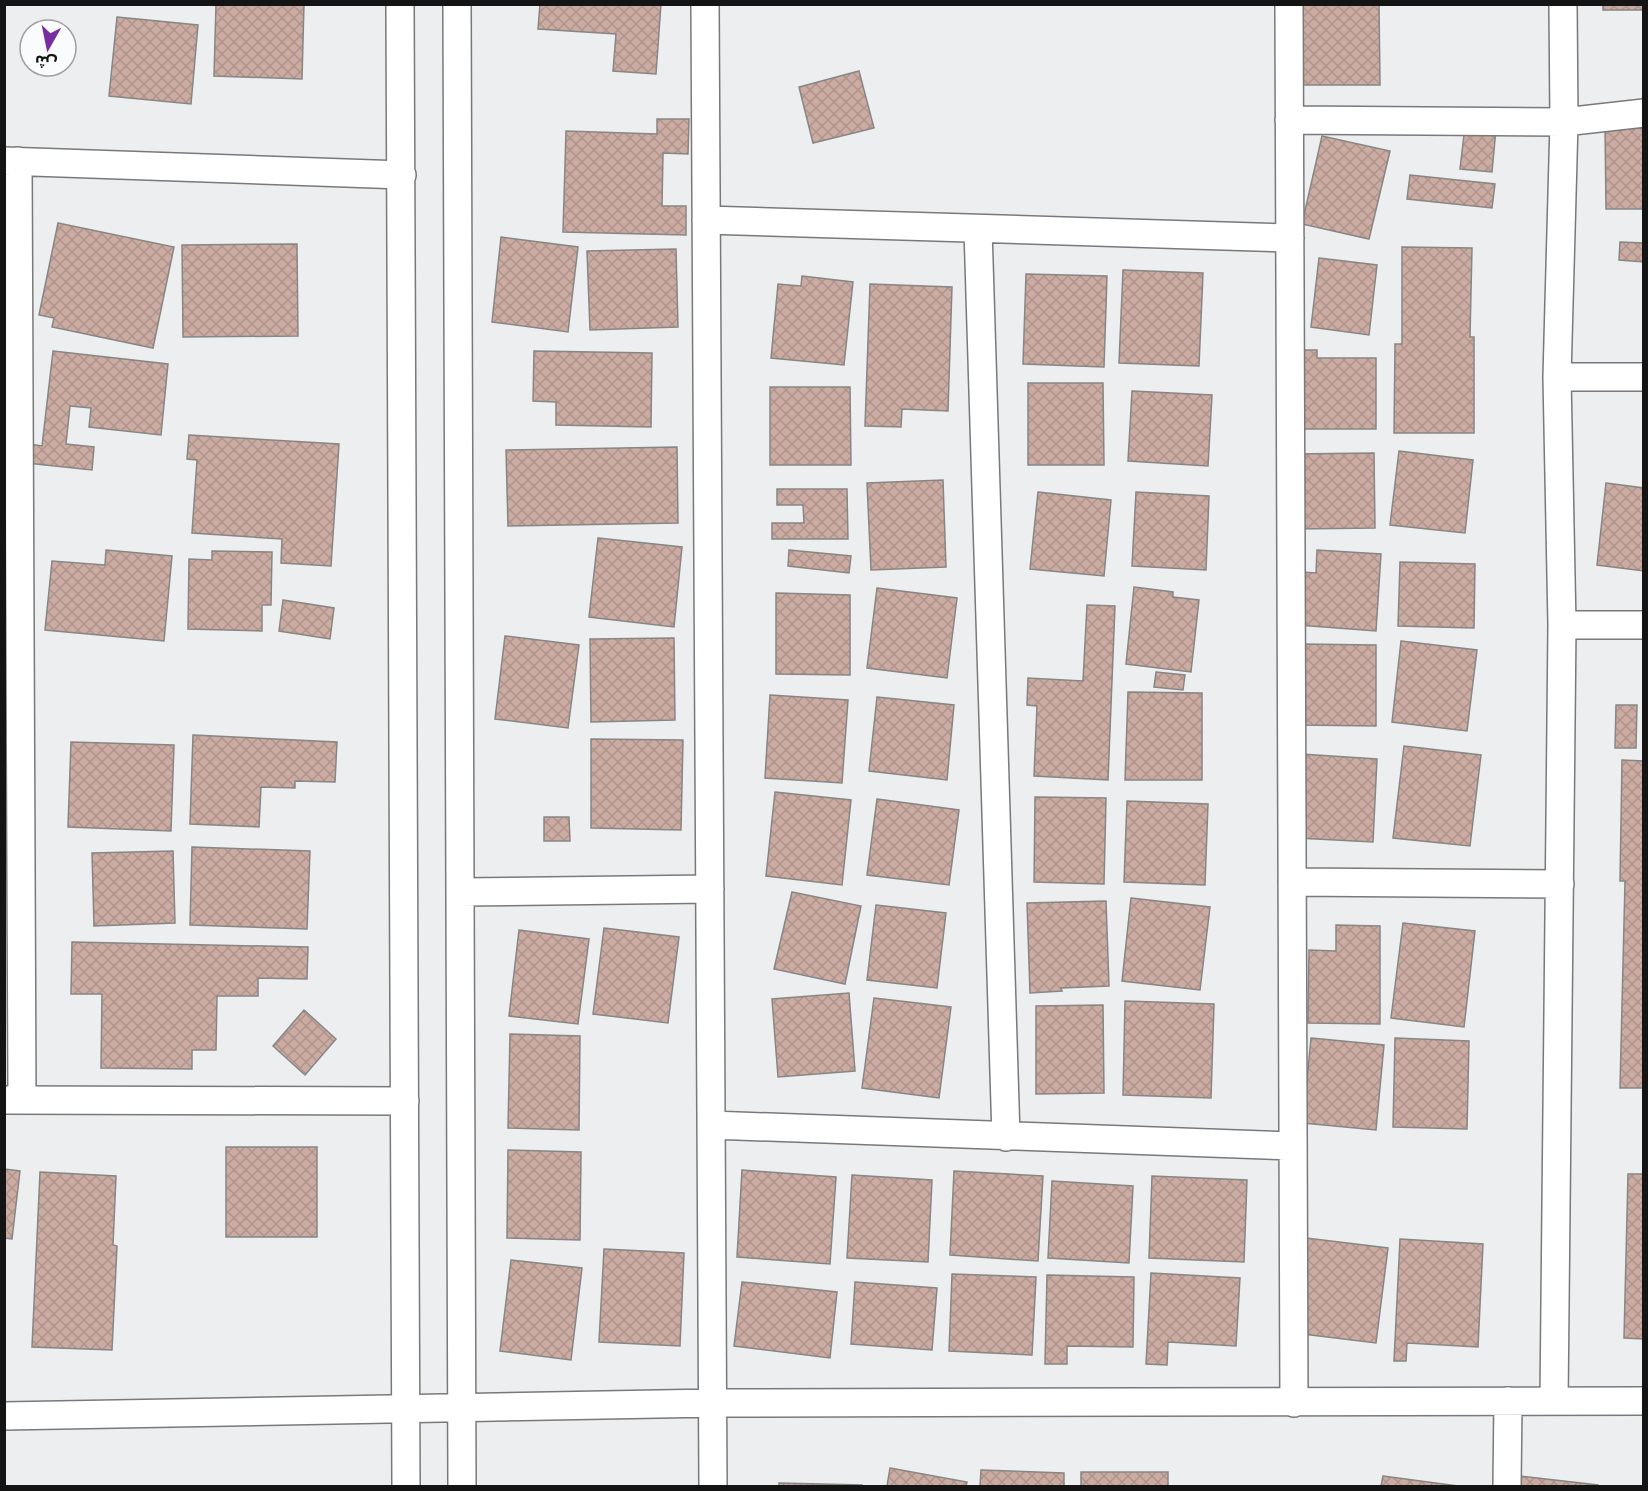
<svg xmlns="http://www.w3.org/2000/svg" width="1648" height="1491" viewBox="0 0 1648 1491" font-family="Ubuntu,'Noto Sans Arabic',sans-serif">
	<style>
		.building { fill: url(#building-cross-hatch); stroke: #878685; stroke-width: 1.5 }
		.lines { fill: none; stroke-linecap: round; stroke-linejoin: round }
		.street-casing { stroke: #78797a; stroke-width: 30 }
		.street { stroke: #fff; stroke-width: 27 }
	</style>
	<defs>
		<pattern id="building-cross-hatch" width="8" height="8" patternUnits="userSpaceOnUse" patternTransform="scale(1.5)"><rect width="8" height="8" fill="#ccaca2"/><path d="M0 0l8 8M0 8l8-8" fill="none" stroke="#ae938b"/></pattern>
	</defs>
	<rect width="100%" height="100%" fill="#edeeef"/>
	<path class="building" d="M216,4H304L302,79L214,76Z
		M540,4H661L656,74L613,71L616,34L538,29Z
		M1297,4H1379L1380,85H1298Z
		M1603,4H1644V10H1603Z
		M117,17L198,25L191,104L109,96Z
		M859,71L874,128L813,143L799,87Z
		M657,119H689L688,154L663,153L662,206H686V235L563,232L566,131L657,134Z
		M1465,126L1496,129L1492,172L1460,169Z
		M1605,128H1644V209H1606Z
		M1322,136L1390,151L1369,239L1302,224Z
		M1410,175L1495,184L1492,208L1407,199Z
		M58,223L174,247L153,348L52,327L54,318L39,315Z
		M501,237L578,247L568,332L492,322Z
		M1620,242L1644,243V262L1619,260Z
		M297,244L298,336L183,337L182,245Z
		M1402,247L1472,248L1470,337H1474V433H1394L1395,344H1402Z
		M676,249L678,327L590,330L587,251Z
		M1319,258L1377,265L1369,335L1311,327Z
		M1123,270L1203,273L1199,366L1119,363Z
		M1026,274L1107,276L1104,367L1023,364Z
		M802,276L853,282L844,365L771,358L778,284L801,286Z
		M870,284L952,287L948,411L902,409L901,427L865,426Z
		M1295,350H1317V358H1376V429H1300Z
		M53,351L168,364L161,435L89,427L91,408L70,406L66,444L94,447L92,470L27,463L30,444L42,446Z
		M534,351L652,353L651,427L556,425V402L533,401Z
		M1028,383H1103L1104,465H1028Z
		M770,387H850L851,465H770Z
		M1132,391L1212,395L1208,466L1128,461Z
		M189,435L339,444L331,566L281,563L282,539L192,533L197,460L187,459Z
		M677,447L678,523L508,526L506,450Z
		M1399,451L1473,460L1465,533L1390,525Z
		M1374,453L1375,528L1295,529L1294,454Z
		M943,480L946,567L871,570L867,483Z
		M1606,483L1644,488V571L1597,565Z
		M777,489H847L848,539H772V523H804L803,505H777Z
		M1038,492L1111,500L1104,576L1030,569Z
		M1136,492L1209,496L1206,570L1132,566Z
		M598,538L682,547L674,627L589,617Z
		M106,550L172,556L164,641L45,630L52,561L105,565Z
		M789,550L851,556L849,573L788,566Z
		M1317,550L1381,554L1376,631L1298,625L1302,572L1316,573Z
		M212,551L272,552L271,605H262V631L188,629L189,559L212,560Z
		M1400,562L1475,564L1474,628L1398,626Z
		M1134,587L1173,592V597L1199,600L1191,672L1126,664Z
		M877,588L957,598L947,678L867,668Z
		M776,593L850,595V675L776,674Z
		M283,600L334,608L330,639L279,631Z
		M1087,605L1115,606L1108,780L1034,776L1037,706L1027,705L1028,678L1083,681Z
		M505,636L579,645L568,728L495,719Z
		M674,638L675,720L591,722L590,639Z
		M1401,641L1477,650L1467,731L1392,722Z
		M1301,644L1376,645V726L1300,725Z
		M1156,672L1185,675L1183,690L1154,687Z
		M1128,692L1202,693V780H1125Z
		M770,695L848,700L842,783L765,778Z
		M877,697L954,705L947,780L869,771Z
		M1616,705H1637L1636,748H1615Z
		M193,735L337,742L335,782L295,781V788L261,787L259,827L190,824Z
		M591,739L683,740L681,830L591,828Z
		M71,742L174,745L171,831L68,827Z
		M1404,746L1481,755L1470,846L1393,838Z
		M1301,754L1377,759L1373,842L1297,838Z
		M1622,760L1644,761V1088H1620L1625,881H1620Z
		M775,792L851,800L842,885L766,876Z
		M1035,797L1106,798L1104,884L1034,882Z
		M877,799L959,810L949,885L867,875Z
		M1127,801L1208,804L1205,885L1124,882Z
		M544,817H569L570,841H544Z
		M192,847L310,851L307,929L190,925Z
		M173,851L175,923L94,926L92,853Z
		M792,892L861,906L845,984L774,969Z
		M1131,898L1210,907L1200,990L1122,981Z
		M1106,901L1109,986L1061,988L1062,991L1030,993L1027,903Z
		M876,905L946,913L937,988L867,980Z
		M1403,923L1475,931L1464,1027L1391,1018Z
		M1336,925L1380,926V1024L1308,1023L1309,950L1336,951Z
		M604,928L679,937L668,1023L593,1014Z
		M519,930L589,939L578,1024L509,1016Z
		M72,942L308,947L307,979L258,978V996H217L216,1050H192V1069L101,1068L102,994H71Z
		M849,993L855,1071L778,1077L772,999Z
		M874,998L951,1007L939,1098L862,1088Z
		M1125,1001L1214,1004L1211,1098L1123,1095Z
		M1103,1005L1104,1093L1036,1094V1006Z
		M304,1010L336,1039L305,1075L273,1046Z
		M510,1034L580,1036L579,1130L508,1128Z
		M1311,1038L1384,1045L1376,1130L1303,1123Z
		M1395,1038L1469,1041L1467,1129L1393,1127Z
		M226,1147H317V1237H226Z
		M508,1150L581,1152L580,1240L507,1238Z
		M4,1169L20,1171L12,1239L4,1238Z
		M742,1170L836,1177L830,1264L737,1257Z
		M954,1171L1043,1176L1038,1261L950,1255Z
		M40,1172L116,1176L113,1245L117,1246L112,1350L32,1347Z
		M1628,1174H1644V1339L1624,1338Z
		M852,1175L932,1180L928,1262L847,1258Z
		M1152,1176L1247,1180L1244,1262L1149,1258Z
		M1052,1181L1133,1186L1129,1263L1048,1258Z
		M1306,1238L1388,1248L1376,1343L1295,1333Z
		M1400,1239L1483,1244L1478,1347L1407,1343L1406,1361H1394Z
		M604,1249L684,1253L680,1346L599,1342Z
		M511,1260L582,1268L571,1360L500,1351Z
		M1151,1273L1240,1278L1236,1346L1168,1342L1167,1365L1146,1364Z
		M952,1274L1036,1277L1032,1355L949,1351Z
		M1047,1275L1134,1277L1133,1347L1067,1346V1364H1045Z
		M742,1282L837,1292L830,1358L734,1346Z
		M855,1282L937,1288L932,1350L851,1344Z
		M890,1468L967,1482L966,1486H887Z
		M981,1470L1064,1473V1486H980Z
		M1081,1472H1168V1486H1081Z
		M1383,1476L1458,1486H1381Z
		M1520,1476L1598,1485V1486H1519Z
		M779,1483L862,1485V1486H779Z"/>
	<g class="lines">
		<defs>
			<path id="street" d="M400,4L406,1486
				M457,4L462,1486
				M705,4L713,1486
				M1289,4L1294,1403
				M1289,120L1564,122L1644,113
				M4,161L402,175
				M18,161L22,1100
				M706,220L1290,238
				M978,229L1006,1137
				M1557,377H1644
				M1562,625H1644
				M1292,882L1560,884
				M460,892L710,889
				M4,1100L405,1101
				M711,1125L1293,1146
				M1554,1401L1562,625L1557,377L1564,122L1563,4
				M4,1416L713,1403L1644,1401
				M1507,1486L1508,1401"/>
		</defs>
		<use href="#street" class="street-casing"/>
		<use href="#street" class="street"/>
	</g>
	<rect width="1648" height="1491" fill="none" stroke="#141414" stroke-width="12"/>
	<g transform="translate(48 48) rotate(189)"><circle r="28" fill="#fafbfc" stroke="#9e9f9f" stroke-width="1.5"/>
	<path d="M0-4.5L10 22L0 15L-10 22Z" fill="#782ea0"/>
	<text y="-9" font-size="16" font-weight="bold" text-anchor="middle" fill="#141414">ش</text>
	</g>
</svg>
